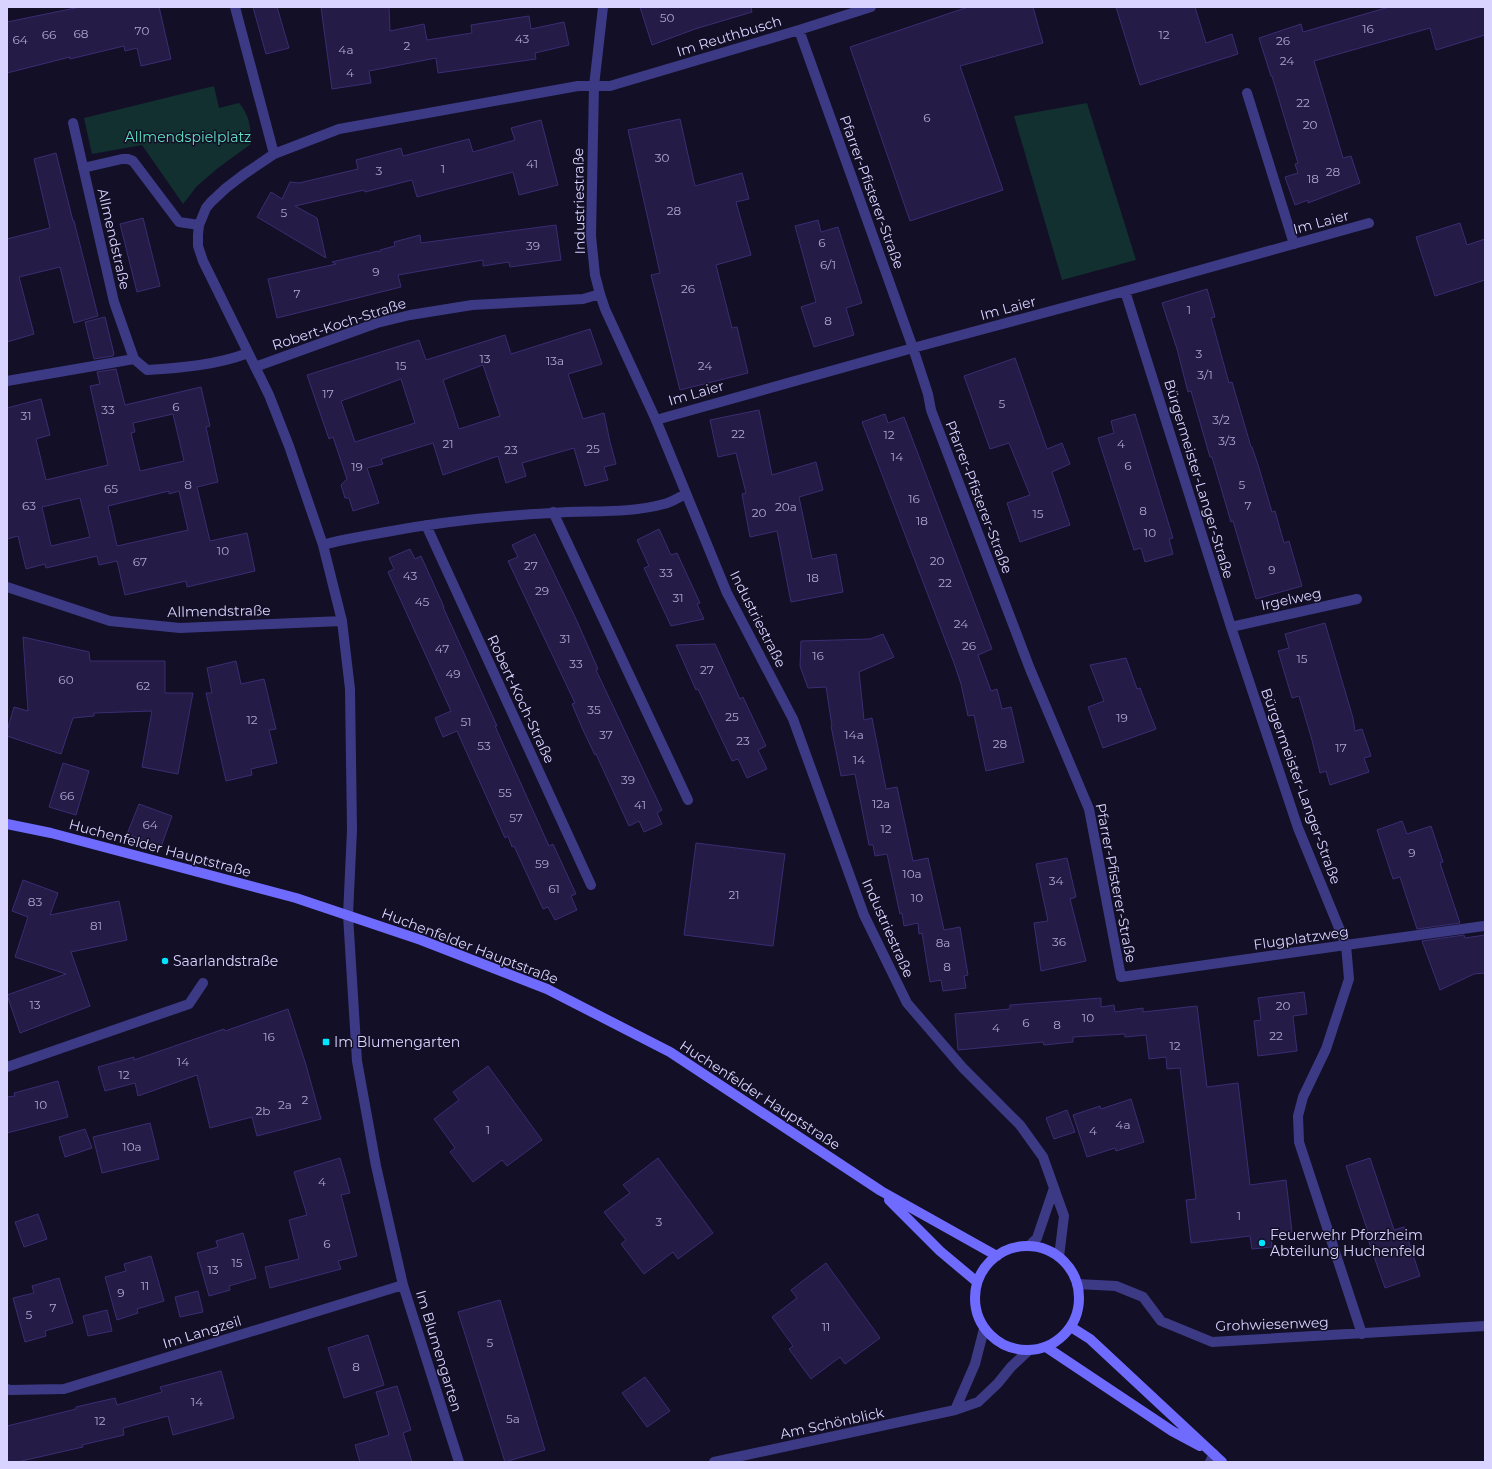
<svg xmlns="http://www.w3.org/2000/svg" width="1492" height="1469" viewBox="0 0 1492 1469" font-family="Montserrat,sans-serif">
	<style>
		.green { fill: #12302f }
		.building { fill: #241b47; stroke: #3b2d73; fill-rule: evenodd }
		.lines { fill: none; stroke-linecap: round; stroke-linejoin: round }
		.service { stroke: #3d3a85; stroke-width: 10 }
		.minor { stroke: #3d3a85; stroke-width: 10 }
		.secondary { stroke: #6f6bff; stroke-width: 10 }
		.poi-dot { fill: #00e5ff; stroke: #130f26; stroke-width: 1.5 }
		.labels { text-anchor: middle; stroke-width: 3; stroke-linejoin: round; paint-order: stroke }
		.number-label { font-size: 12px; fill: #aca6d1 }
		.street-label { font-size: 14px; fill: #d9d4ff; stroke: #130f26 }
		.park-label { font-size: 14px; fill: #5fe0c0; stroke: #130f26 }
		.poi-label { font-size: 14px; fill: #d9d4ff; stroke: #130f26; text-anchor: start }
	</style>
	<rect width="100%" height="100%" fill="#130f26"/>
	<path class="green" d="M214,86L219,108L239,103C250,116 251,128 251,144L218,168L197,186L183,204L142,145L92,154L84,118Z
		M1087,103L1136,260L1062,280L1014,116Z"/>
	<path class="building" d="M80,7H159L171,59L141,66L137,48L125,51L124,46L70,59V57L7,73V22Z
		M253,7H277L289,48L266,54Z
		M321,7H389L390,31L424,24L427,40L472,33L471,25L529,16L531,29L564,22L569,45L535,53L536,59L438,73L436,58L369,71L371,83L332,89Z
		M640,7H751L752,12L695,29L652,45Z
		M968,7H1033L1043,43L960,66L1003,190L910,221L850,47Z
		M1116,7H1195L1206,43L1232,34L1238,54L1140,85Z
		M1389,7H1485V35L1436,50L1430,28L1314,61L1343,158L1351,156L1360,183L1308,203V200L1295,205L1285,177L1298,173L1295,164L1298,163L1272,76H1271L1259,38L1301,24L1303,32Z
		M680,119L695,186L742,173L749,199L736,202L751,255L716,265L732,328L737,327L748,373L680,390L651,275L660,273L628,130Z
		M541,120L558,185L519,195L513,172L417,197L412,180L365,192L364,190L295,206L317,218L326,258L257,217L271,192L282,199L290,182L299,183L358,169L356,160L401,148L403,156L469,139L473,152L515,140L511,128Z
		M56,153L73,221H74L98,316L74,323L60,267L19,277L34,334L7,342V239L50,228L34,159Z
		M143,218L160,286L137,292L120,224Z
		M818,220L821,232L838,227L862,303L846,308L854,335L814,347L801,307L816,302L795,226Z
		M1460,223L1467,245L1485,239V280L1435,296L1416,237Z
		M556,225L561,260L510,267L509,262L483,266V260L398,275L401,287L277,318L268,279L336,264L332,262L378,251L380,252V250L395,246L394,242L420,235L421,243Z
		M1207,289L1215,317L1211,318L1229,383L1232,382L1251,447H1252L1259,468L1272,512L1275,511L1284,543L1289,541L1302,586L1256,599L1233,521L1231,522L1212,457H1210L1191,391L1188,392L1177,349L1162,303Z
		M105,317L114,354L113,356L94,359L85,322Z
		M590,329L602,364L568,374L583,419L604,413L610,442L616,464L604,467L608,480L585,486L574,448L522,463L526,476L506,483L498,456L443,475L433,443L381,459L383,464L367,468L379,503L353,511L349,498H345L341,485L347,479L333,437L329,439L307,375L419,340L426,360L505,335L511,354ZM483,365L500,416L459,429L443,380ZM401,379L415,423L355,442L341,401Z
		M1015,358L1047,449L1062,443L1070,464L1052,472L1070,525L1020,542L1007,503L1030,495L1009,443L990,449L964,376Z
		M116,369L125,405L201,387L210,426L206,427L218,482L197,487L210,541L247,533L255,571L187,587L186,581L125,595L117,561L99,565L97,556L46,568L45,564L26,569L18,536L7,539V408L41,399L50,435L36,439L46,480L108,465L90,386L100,384L97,372ZM173,414L184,461L140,471L131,433L135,432L133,423ZM169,491V494L179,491L188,530L117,546L108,506ZM80,498L90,537L51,546L42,507Z
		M759,410L772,475L816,462L823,490L799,497L812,559L836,554L843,592L791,602L777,531L750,537L742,494L746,493L736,453L718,457L710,420Z
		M885,414L888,423L904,417L992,649L978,655L991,691L997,689L1002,709L1011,707L1024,762L986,771L974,715L968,716L961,684L954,663L862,422Z
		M1135,414L1173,538L1169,539L1173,554L1145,562L1141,548L1134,550L1098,438L1114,433L1111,421Z
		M659,529L671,555L677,553L700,603L697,604L704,619L671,626L644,568L649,566L637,540Z
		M535,534L576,619L598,669L596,670L662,810L657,813L662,824L644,832L639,821L629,826L596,754L595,755L583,730L572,704L575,703L508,561L518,557L512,545Z
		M410,549L415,559L421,556L444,607H443L497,726H495L535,815L549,846L553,844L576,894L571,896L577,910L555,920L548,907L543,909L514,846L512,847L508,836L505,838L457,731L443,737L435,718L451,711L388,572L394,569L389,558Z
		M1325,623L1353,718L1355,731L1362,729L1371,756L1364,758L1369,772L1330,785L1326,771L1320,773L1312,740L1299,696L1292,698L1278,651L1289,648L1285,634Z
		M883,634L894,657L859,672L864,720L872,718L886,789L897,787L913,861L928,858L944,930L960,927L968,975L964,976L966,988L943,991L941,980L930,982L922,933L919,934L918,923L904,926L902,913L900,914L887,854L875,856L873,845H869L855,774L841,776L831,726H832L826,687L808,688L800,666L801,641L870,639Z
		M23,637L89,652L90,661H165V693H193L178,774L142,767L152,711L94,713V716L73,718L61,754L7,736V731L14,707L28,711Z
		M715,644L740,699L743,697L766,746L758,750L767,769L747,778L738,759L732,761L698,689L696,690L676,645Z
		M1126,658L1137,689L1140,688L1156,729L1103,748L1088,707L1104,701L1090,665Z
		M236,661L241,684L264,679L276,729L269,730L277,763L251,769L252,775L226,781L206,693H212L207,668Z
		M63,763L89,771L76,815L49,807Z
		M139,804L172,816L161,847L127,834Z
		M1402,821L1407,834L1431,826L1443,862L1440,863L1460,923L1417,929L1400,877L1393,879L1377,830Z
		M696,843L785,854L773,946L684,935Z
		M1067,858L1076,897L1070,899L1086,961L1041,971L1034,923L1048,921L1036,864Z
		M23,880L58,893L50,915L119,901L127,940L71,952L90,1006L20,1033L7,995L66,974L15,957L28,917L12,911Z
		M1464,935L1465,938L1485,935V973L1474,974L1440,990L1422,941Z
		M1304,992L1307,1014L1293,1016L1297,1051L1258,1056L1254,1021L1261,1020L1258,998Z
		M1101,998V1007L1114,1005L1115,1012L1143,1008V1012L1197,1006L1207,1087L1238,1083L1250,1185L1286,1180L1292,1232L1271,1235L1272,1247L1252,1249L1250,1236L1191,1243L1186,1200L1196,1199L1180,1068L1167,1069L1166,1057L1149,1059L1146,1035L1125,1037V1034L1073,1037V1042L1044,1045L1043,1042L958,1050L955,1014L1010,1009V1005Z
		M288,1009L306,1065L321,1119L257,1136L252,1117L210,1128L197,1075L138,1096L135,1083L105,1091L98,1067L134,1057V1060L224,1029L225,1031Z
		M488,1066L542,1140L507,1166L502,1160L473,1182L450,1152L455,1148L434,1119L459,1100L453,1092Z
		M58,1081L68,1117L7,1133V1097L15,1096L14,1093Z
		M1131,1099L1144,1142L1116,1151L1115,1148L1087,1157L1073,1115L1100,1106L1101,1109Z
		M1067,1110L1075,1132L1054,1139L1046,1118Z
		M150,1123L159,1159L102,1173L93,1137Z
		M85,1129L92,1148L65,1157L59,1137Z
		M340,1158L350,1193L341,1195L357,1256L338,1261L341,1269L270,1288L265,1267L299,1259L289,1220L307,1215L294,1172Z
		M658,1158L713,1233L678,1259L673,1252L644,1274L621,1244L626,1240L604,1212L630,1193L623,1185Z
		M1370,1158L1394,1230L1404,1227L1420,1276L1385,1288L1368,1239L1370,1238L1346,1166Z
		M38,1214L47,1239L24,1247L15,1222Z
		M243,1233L256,1278L229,1286L230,1290L209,1296L197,1253L218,1247L216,1241Z
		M151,1256L164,1301L137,1309L138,1313L117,1320L105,1277L126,1271L124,1264Z
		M826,1263L880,1338L845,1364L840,1357L811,1379L789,1349L793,1346L772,1317L797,1298L791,1290Z
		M59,1278L73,1323L45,1331L46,1336L25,1342L13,1298L34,1293L32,1286Z
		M198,1291L203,1312L180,1317L175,1297Z
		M500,1300L545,1450L505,1462L458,1312Z
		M107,1310L112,1331L88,1336L83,1316Z
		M368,1335L384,1385L344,1398L328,1348Z
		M221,1371L234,1418L173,1435L168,1416L123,1428L124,1435L82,1445L83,1447L17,1462H7V1426L76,1409V1407L115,1398L117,1405L162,1392L160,1387Z
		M645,1377L670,1411L647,1427L622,1393Z
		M397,1386L411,1430L403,1433L412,1462H360L355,1445L389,1435L376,1392Z"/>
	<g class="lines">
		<path class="service" d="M1247,93L1294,244
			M73,123L114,302L134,359L147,370C180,368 217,365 248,353
			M83,168L122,159H128L133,161L179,222L199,225
			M7,381L134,359
			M656,420L913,348
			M1346,945L1484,926
			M1210,1462L1214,1454"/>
		<path class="minor" d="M235,7L274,154
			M603,7L594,86L591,236L595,275L600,294L605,309L656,420L727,593L793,719L864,915L907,1003L963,1068L1020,1125L1043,1157L1064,1216L1059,1257
			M799,30L913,348L928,394L931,410L1030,669L1089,809L1121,977L1346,945
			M1125,291L1231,627L1298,828L1346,945L1349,979L1326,1049L1303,1097L1298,1116L1299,1142L1362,1334
			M913,348L1125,291L1369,223
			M255,367L377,323L410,315L472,305L583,299L600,294
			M553,512L688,800
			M426,525L591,885
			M323,545C343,539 365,536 386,532C440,522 496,516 552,513C590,510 627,514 664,504C672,502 679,497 686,494
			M7,587L110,621L180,628L342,621
			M1231,627L1357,599
			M7,1067L189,1004L203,983
			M1030,1245L1037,1238L1054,1188
			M1077,1284L1116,1286L1143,1297L1161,1321L1212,1342L1485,1326
			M7,1389L10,1390L64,1389L403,1285
			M955,1410L975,1364L984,1329
			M459,1462L403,1285L376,1166L357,1061L348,915L352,830L350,689L342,621L323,545L289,446L269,395L203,261L198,246V235L199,225L206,208L211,202L226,188L243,175L274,154L339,129L578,86H610L799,30L871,7
			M714,1462L955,1410L978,1402L998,1383L1011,1367L1028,1351"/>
		<path class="secondary" d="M7,824L51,833L296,898L421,940L547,989L670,1052L881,1191L997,1256
			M889,1200L940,1251L977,1282
			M975 1298a52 52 0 1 1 104 0a52 52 0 1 1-104 0Z
			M1071,1327L1090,1339L1222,1462
			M1046,1347L1172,1431L1200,1446"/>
	</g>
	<g class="poi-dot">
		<circle cx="165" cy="961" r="4"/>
		<rect x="322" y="1038" width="8" height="8" rx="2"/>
		<circle cx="1262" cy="1243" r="4"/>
	</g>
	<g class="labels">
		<g class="number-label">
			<text x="667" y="22">50</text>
			<text x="1368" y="33">16</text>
			<text x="142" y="35">70</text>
			<text x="81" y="38">68</text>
			<text x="49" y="39">66</text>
			<text x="1164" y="39">12</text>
			<text x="522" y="43">43</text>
			<text x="20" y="44">64</text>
			<text x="1283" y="45">26</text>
			<text x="407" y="50">2</text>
			<text x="346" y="54">4a</text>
			<text x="1287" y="65">24</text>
			<text x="350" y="77">4</text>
			<text x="1303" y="107">22</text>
			<text x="927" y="122">6</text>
			<text x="1310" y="129">20</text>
			<text x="662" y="162">30</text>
			<text x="532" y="168">41</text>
			<text x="443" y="173">1</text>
			<text x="379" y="175">3</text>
			<text x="1333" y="176">28</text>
			<text x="1313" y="183">18</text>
			<text x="674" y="215">28</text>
			<text x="284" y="217">5</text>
			<text x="822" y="247">6</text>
			<text x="533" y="250">39</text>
			<text x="828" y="269">6/1</text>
			<text x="376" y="276">9</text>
			<text x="688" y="293">26</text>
			<text x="297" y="298">7</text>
			<text x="1189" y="314">1</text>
			<text x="828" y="325">8</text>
			<text x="1199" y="358">3</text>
			<text x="485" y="363">13</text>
			<text x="555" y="365">13a</text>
			<text x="401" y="370">15</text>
			<text x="705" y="370">24</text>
			<text x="1205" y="379">3/1</text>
			<text x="328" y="398">17</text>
			<text x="1002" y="408">5</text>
			<text x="176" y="411">6</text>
			<text x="108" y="414">33</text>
			<text x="26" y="420">31</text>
			<text x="1221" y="424">3/2</text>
			<text x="738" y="438">22</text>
			<text x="889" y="439">12</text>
			<text x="1227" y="445">3/3</text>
			<text x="448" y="448">21</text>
			<text x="1121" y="448">4</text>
			<text x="593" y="453">25</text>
			<text x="511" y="454">23</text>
			<text x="897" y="461">14</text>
			<text x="1128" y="470">6</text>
			<text x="357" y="471">19</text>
			<text x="188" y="489">8</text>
			<text x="1242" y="489">5</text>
			<text x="111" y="493">65</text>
			<text x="914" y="503">16</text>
			<text x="29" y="510">63</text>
			<text x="1248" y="510">7</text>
			<text x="786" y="511">20a</text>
			<text x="1143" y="515">8</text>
			<text x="759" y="517">20</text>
			<text x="1038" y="518">15</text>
			<text x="922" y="525">18</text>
			<text x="1150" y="537">10</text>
			<text x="223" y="555">10</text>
			<text x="937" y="565">20</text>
			<text x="140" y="566">67</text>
			<text x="531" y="570">27</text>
			<text x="1272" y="574">9</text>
			<text x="666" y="577">33</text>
			<text x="410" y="580">43</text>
			<text x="813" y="582">18</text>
			<text x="945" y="587">22</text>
			<text x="542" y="595">29</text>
			<text x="678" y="602">31</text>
			<text x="422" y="606">45</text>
			<text x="961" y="628">24</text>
			<text x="565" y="643">31</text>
			<text x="969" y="650">26</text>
			<text x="442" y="653">47</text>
			<text x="818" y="660">16</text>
			<text x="1302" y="663">15</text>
			<text x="576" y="668">33</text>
			<text x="707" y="674">27</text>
			<text x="453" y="678">49</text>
			<text x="66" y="684">60</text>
			<text x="143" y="690">62</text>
			<text x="594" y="714">35</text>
			<text x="732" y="721">25</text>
			<text x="1122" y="722">19</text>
			<text x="252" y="724">12</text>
			<text x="466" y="726">51</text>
			<text x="606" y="739">37</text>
			<text x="854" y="739">14a</text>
			<text x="743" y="745">23</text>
			<text x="1000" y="748">28</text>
			<text x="484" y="750">53</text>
			<text x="1341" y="752">17</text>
			<text x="859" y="764">14</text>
			<text x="628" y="784">39</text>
			<text x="505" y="797">55</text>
			<text x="67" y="800">66</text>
			<text x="881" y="808">12a</text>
			<text x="640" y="809">41</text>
			<text x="516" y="822">57</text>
			<text x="150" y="829">64</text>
			<text x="886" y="833">12</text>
			<text x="1412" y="857">9</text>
			<text x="542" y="868">59</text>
			<text x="912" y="878">10a</text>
			<text x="1056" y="885">34</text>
			<text x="554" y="893">61</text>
			<text x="734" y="899">21</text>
			<text x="917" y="902">10</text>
			<text x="35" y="906">83</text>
			<text x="96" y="930">81</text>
			<text x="1059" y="946">36</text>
			<text x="943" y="947">8a</text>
			<text x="947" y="971">8</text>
			<text x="35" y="1009">13</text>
			<text x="1283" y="1010">20</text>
			<text x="1088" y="1022">10</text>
			<text x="1026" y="1027">6</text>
			<text x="1057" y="1029">8</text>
			<text x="996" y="1032">4</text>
			<text x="1276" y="1040">22</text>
			<text x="269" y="1041">16</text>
			<text x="1175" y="1050">12</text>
			<text x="183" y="1066">14</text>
			<text x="124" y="1079">12</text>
			<text x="305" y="1104">2</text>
			<text x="41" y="1109">10</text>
			<text x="285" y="1109">2a</text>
			<text x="263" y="1115">2b</text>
			<text x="1123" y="1129">4a</text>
			<text x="488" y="1134">1</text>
			<text x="1093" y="1135">4</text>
			<text x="132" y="1151">10a</text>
			<text x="322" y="1186">4</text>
			<text x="1239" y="1220">1</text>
			<text x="659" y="1226">3</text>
			<text x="327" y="1248">6</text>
			<text x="237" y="1267">15</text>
			<text x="213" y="1274">13</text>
			<text x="145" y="1290">11</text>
			<text x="121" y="1297">9</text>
			<text x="53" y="1312">7</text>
			<text x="29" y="1319">5</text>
			<text x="826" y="1331">11</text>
			<text x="490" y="1347">5</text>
			<text x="356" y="1371">8</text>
			<text x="197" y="1406">14</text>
			<text x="513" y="1423">5a</text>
			<text x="100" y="1425">12</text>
		</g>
		<g class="street-label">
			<text transform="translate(729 36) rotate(-17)" y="5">Im Reuthbusch</text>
			<text transform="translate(872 192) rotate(70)" y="5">Pfarrer-Pfisterer-Straße</text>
			<text transform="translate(579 201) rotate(-91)" y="5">Industriestraße</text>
			<text transform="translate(1321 222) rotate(-15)" y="5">Im Laier</text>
			<text transform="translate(114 239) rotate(77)" y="5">Allmendstraße</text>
			<text transform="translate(1008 308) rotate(-15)" y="5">Im Laier</text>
			<text transform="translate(339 324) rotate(-18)" y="5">Robert-Koch-Straße</text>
			<text transform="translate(696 393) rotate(-16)" y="5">Im Laier</text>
			<text transform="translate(1199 479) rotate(73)" y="5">Bürgermeister-Langer-Straße</text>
			<text transform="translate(979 497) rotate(69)" y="5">Pfarrer-Pfisterer-Straße</text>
			<text transform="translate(1291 599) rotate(-12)" y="5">Irgelweg</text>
			<text transform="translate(219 611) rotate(-1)" y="5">Allmendstraße</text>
			<text transform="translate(758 619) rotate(63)" y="5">Industriestraße</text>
			<text transform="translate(521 699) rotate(65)" y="5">Robert-Koch-Straße</text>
			<text transform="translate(1301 786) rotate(70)" y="5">Bürgermeister-Langer-Straße</text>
			<text transform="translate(160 848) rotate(15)" y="5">Huchenfelder Hauptstraße</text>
			<text transform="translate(1116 883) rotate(79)" y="5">Pfarrer-Pfisterer-Straße</text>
			<text transform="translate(888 928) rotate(66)" y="5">Industriestraße</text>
			<text transform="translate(1301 938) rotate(-8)" y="5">Flugplatzweg</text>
			<text transform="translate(470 946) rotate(21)" y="5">Huchenfelder Hauptstraße</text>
			<text transform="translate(760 1095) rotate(33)" y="5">Huchenfelder Hauptstraße</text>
			<text transform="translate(1272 1324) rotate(-2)" y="5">Grohwiesenweg</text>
			<text transform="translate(202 1332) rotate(-17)" y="5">Im Langzeil</text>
			<text transform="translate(439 1351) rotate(73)" y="5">Im Blumengarten</text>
			<text transform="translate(832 1423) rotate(-12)" y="5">Am Schönblick</text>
		</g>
		<g class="park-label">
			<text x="188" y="142">Allmendspielplatz</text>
		</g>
		<g class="poi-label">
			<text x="173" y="966">Saarlandstraße</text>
			<text x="334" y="1047">Im Blumengarten</text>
			<text x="1270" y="1240">Feuerwehr Pforzheim<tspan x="1270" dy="16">Abteilung Huchenfeld</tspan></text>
		</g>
	</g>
	<rect width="1492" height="1469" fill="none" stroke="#d9d4ff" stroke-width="16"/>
</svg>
